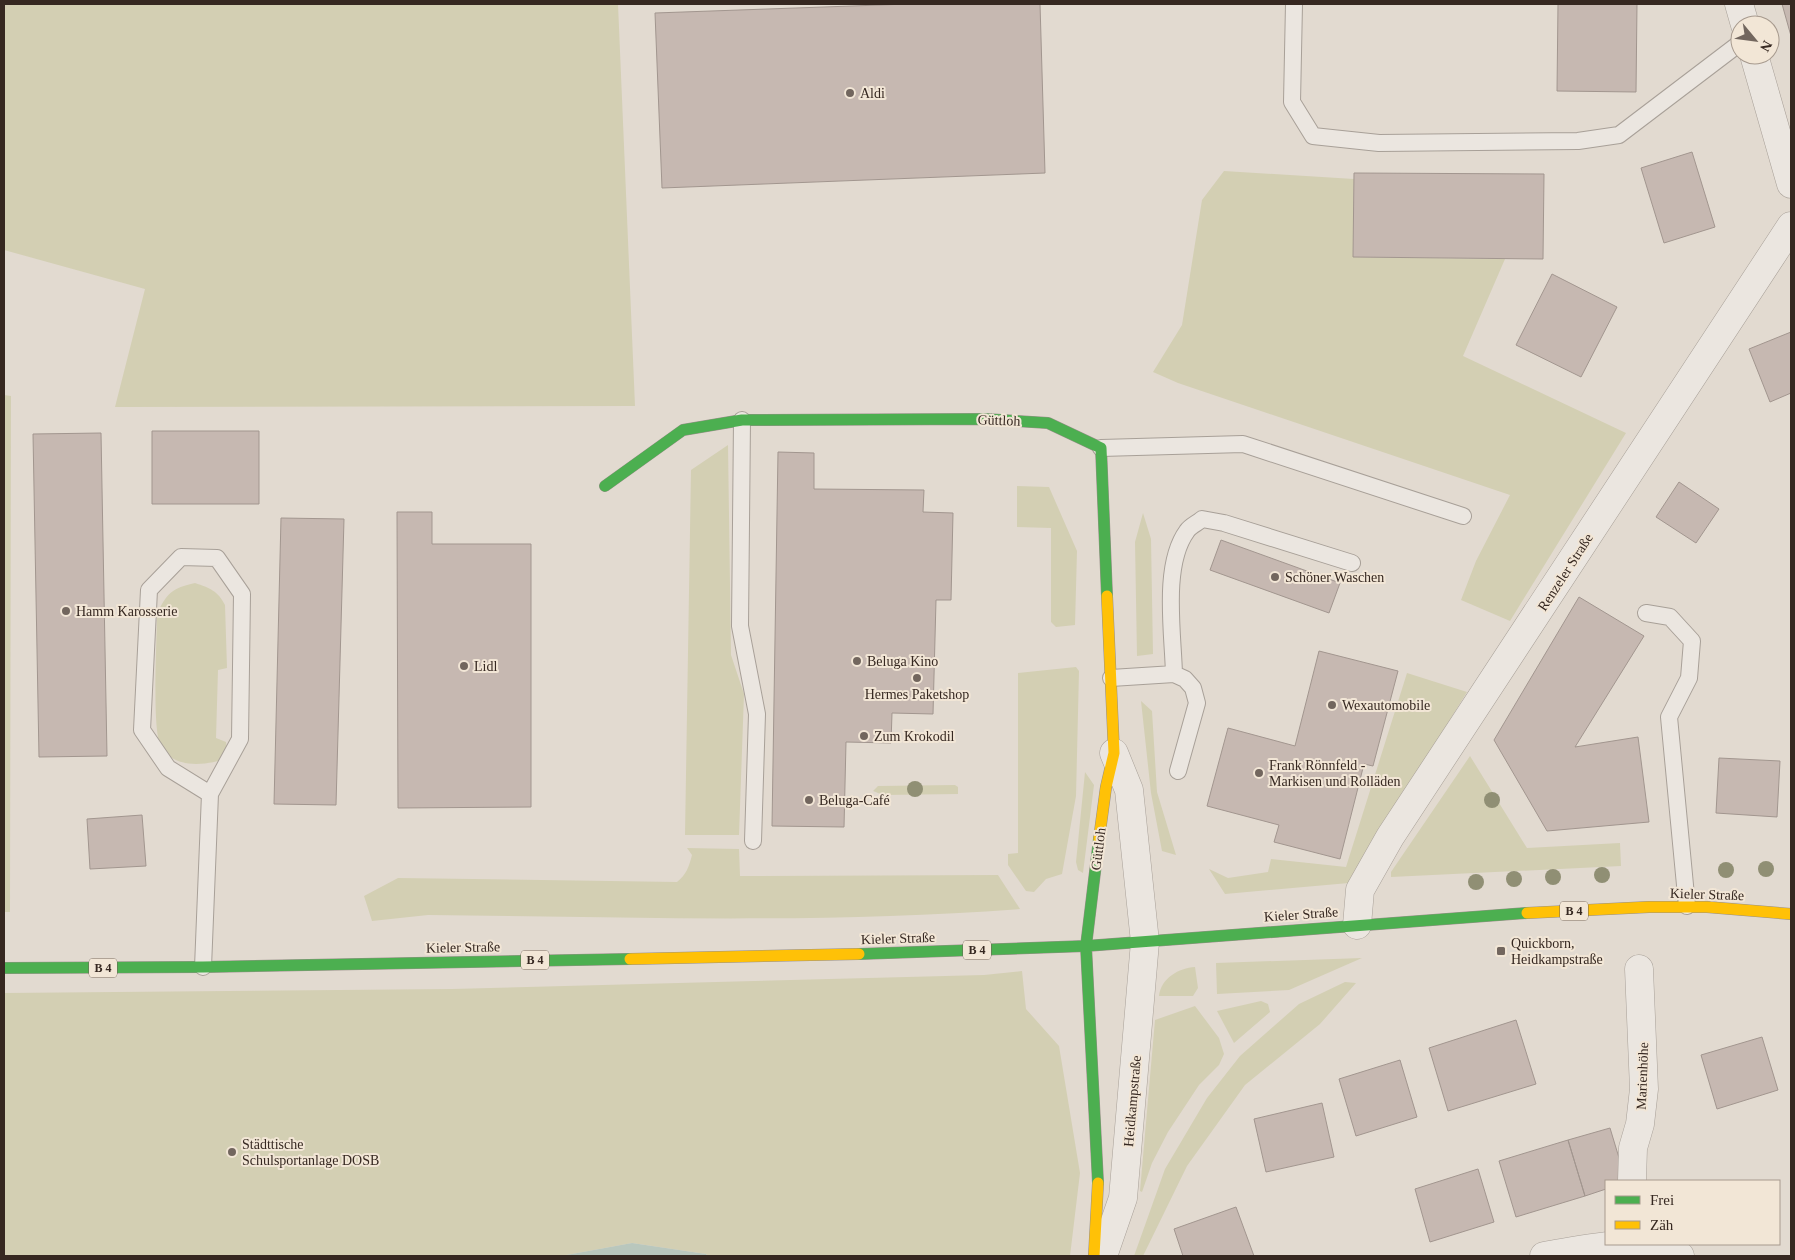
<svg xmlns="http://www.w3.org/2000/svg" width="1795" height="1260" viewBox="0 0 1795 1260" font-family="Georgia,serif">
	<style>
		.green { fill: #d3cfb3 }
		.water { fill: #b9c7bd }
		.building { fill: #c6b8b1; stroke: #a2968f }
		.lines { fill: none; stroke-linecap: round; stroke-linejoin: round }
		.lane-casing { stroke: #a8a098; stroke-width: 18 }
		.street-casing { stroke: #a8a098; stroke-width: 29 }
		.fast-casing { stroke: #978f88; stroke-width: 12 }
		.slow-casing { stroke: #978f88; stroke-width: 12 }
		.lane { stroke: #ebe6e0; stroke-width: 16 }
		.street { stroke: #ebe6e0; stroke-width: 28 }
		.fast { stroke: #4caf50; stroke-width: 11 }
		.slow { stroke: #ffc107; stroke-width: 11 }
		.tree { fill: #908f74 }
		.poi-dot { fill: #72665e; stroke: #f2e6d6; stroke-width: 2 }
		.labels { text-anchor: middle; stroke-width: 4; stroke-linejoin: round; paint-order: stroke }
		.shield { fill: #f2e6d6; stroke: #6e6157; stroke-width: 1 }
		.shield-label { font-size: 12px; font-weight: bold; fill: #362821 }
		.poi-label { font-size: 14px; fill: #362821; stroke: #f2e6d6; text-anchor: start }
		.street-label { font-size: 14px; fill: #362821; stroke: #f2e6d6 }
	</style>
	<rect width="100%" height="100%" fill="#e2dad0"/>
	<path class="green" d="M4,4H618L635,406L115,407L145,289L4,250Z
		M1224,171L1354,179L1353,257L1505,259L1463,356L1626,433L1510,621L1461,600L1476,561L1510,495L1178,383L1153,372L1182,325L1202,200Z
		M4,395L11,396L10,912H4Z
		M728,445L731,655L744,694L739,835H685L691,470Z
		M1017,486L1049,487L1077,551L1075,625L1056,627L1051,622V528L1017,527Z
		M1143,513L1151,539L1153,654L1137,656L1135,542Z
		M195,583C210,588 218,591 225,605L227,668L218,670L216,738L226,742L227,750L218,761C198,766 171,767 160,744C152,725 157,640 157,614C167,593 172,588 195,583Z
		M1076,667L1079,671L1076,796L1062,874L1046,879L1034,892L1026,891L1008,865V854L1018,853V673Z
		M1407,673L1467,692L1349,883L1225,894L1209,869L1228,878L1268,872L1271,859L1346,867Z
		M1141,701L1152,711L1157,792L1176,855L1162,851L1151,793Z
		M1470,756L1527,848L1620,843L1621,866L1391,877V872Z
		M1085,772L1094,785L1083,873L1078,870L1076,862Z
		M955,785L958,787V794L883,795L873,791L878,786Z
		M687,848L739,849L740,876L998,875L1020,909C823,924 625,917 428,915L372,921L364,896L398,878L677,882C686,875 689,867 692,855Z
		M1362,958L1289,990L1217,994L1216,963Z
		M1195,967L1198,988L1193,996H1159C1161,978 1179,968 1195,967Z
		M1022,971L1026,1009L1059,1046L1080,1173L1070,1256H708L706,1254L632,1243L561,1256H4V993L452,989L984,975Z
		M1345,982L1356,983L1320,1024L1245,1085L1187,1166L1143,1256H1134L1165,1169L1207,1098L1240,1056L1299,1004Z
		M1261,1001L1268,1004L1270,1012L1234,1043L1217,1011Z
		M1195,1006L1219,1038L1224,1054L1219,1065L1199,1085L1168,1132L1152,1163L1142,1192L1140,1191L1155,1020Z"/>
	<path class="water" d="M632,1243L706,1254L708,1256H561Z"/>
	<path class="building" d="M908,4H1040L1045,173L662,188L655,13Z
		M1558,4H1637L1636,92L1557,91Z
		M1782,4H1791V36Z
		M1692,152L1715,227L1664,243L1641,168Z
		M1354,173L1544,174L1543,259L1353,257Z
		M1552,274L1617,307L1581,377L1516,345Z
		M1791,332V393L1770,402L1749,349Z
		M152,431H259V504H152Z
		M101,433L107,756L39,757L33,434Z
		M778,452L814,453V489L924,490L923,512L953,513L951,600H936L933,714L892,713L891,743L846,742L844,827L772,826Z
		M1679,482L1719,509L1696,543L1656,517Z
		M397,512H432V544H531V807L398,808Z
		M281,518L344,519L336,805L274,804Z
		M1221,540L1340,583L1329,613L1210,570Z
		M1579,597L1644,636L1575,747L1638,737L1649,822L1547,831L1494,740Z
		M1319,651L1398,671L1373,766L1364,764L1340,859L1274,842L1279,825L1207,806L1228,728L1295,746Z
		M1719,758L1780,761L1777,817L1716,813Z
		M142,815L146,866L90,869L87,819Z
		M1516,1020L1536,1084L1448,1111L1429,1048Z
		M1762,1037L1778,1090L1717,1109L1701,1055Z
		M1400,1060L1417,1117L1356,1136L1339,1079Z
		M1322,1103L1334,1157L1266,1172L1254,1119Z
		M1610,1128L1626,1181H1606V1189L1585,1196L1568,1140Z
		M1568,1140L1585,1196L1516,1217L1499,1161Z
		M1478,1169L1494,1222L1430,1242L1415,1189Z
		M1236,1207L1254,1256H1183L1174,1229Z"/>
	<g class="lines">
		<defs>
			<path id="lane" d="M1294,4L1292,102L1313,136L1379,143L1578,141L1619,135L1740,43
				M742,420L740,626L757,714L753,841
				M1101,448L1243,444L1463,516
				M1646,613L1670,617L1692,641L1689,678L1669,717L1687,906
				M1174,674C1173,633 1162,565 1187,531C1190,526 1198,523 1202,519L1224,523L1352,563
				M1111,678L1174,674L1185,679L1193,688L1197,703L1178,771
				M203,967L210,794L240,739L242,594L217,558L181,557L149,590L142,730L168,768L210,794"/>
			<path id="street" d="M1739,4L1745,25
				M1754,55L1791,184
				M1357,925L1360,890L1390,837L1791,226
				M1632,1181L1633,1148L1640,1124L1644,1089L1639,969
				M1103,1256L1123,1198L1145,942L1129,790L1114,753
				M1544,1256C1588,1249 1638,1235 1680,1256"/>
			<path id="fast" d="M605,486L683,430L742,420L985,419L1048,423L1101,448L1107,596
				M859,954L1086,946L1527,913
				M4,968L203,967L630,959
				M1098,1183L1086,946L1099,839"/>
			<path id="slow" d="M1099,839L1106,787L1114,753L1107,596
				M1527,913L1649,907H1707L1791,914
				M630,959L859,954
				M1094,1256L1098,1183"/>
		</defs>
		<use href="#lane" class="lane-casing"/>
		<use href="#street" class="street-casing"/>
		<use href="#fast" class="fast-casing"/>
		<use href="#slow" class="slow-casing"/>
		<use href="#lane" class="lane"/>
		<use href="#street" class="street"/>
		<use href="#fast" class="fast"/>
		<use href="#slow" class="slow"/>
	</g>
	<g class="tree">
		<circle cx="915" cy="789" r="8"/>
		<circle cx="1492" cy="800" r="8"/>
		<circle cx="1766" cy="869" r="8"/>
		<circle cx="1726" cy="870" r="8"/>
		<circle cx="1602" cy="875" r="8"/>
		<circle cx="1553" cy="877" r="8"/>
		<circle cx="1514" cy="879" r="8"/>
		<circle cx="1476" cy="882" r="8"/>
	</g>
	<g class="poi-dot">
		<circle cx="850" cy="93" r="5"/>
		<circle cx="1275" cy="577" r="5"/>
		<circle cx="66" cy="611" r="5"/>
		<circle cx="857" cy="661" r="5"/>
		<circle cx="464" cy="666" r="5"/>
		<circle cx="917" cy="678" r="5"/>
		<circle cx="1332" cy="705" r="5"/>
		<circle cx="864" cy="736" r="5"/>
		<circle cx="1259" cy="773" r="5"/>
		<circle cx="809" cy="800" r="5"/>
		<rect x="1496" y="946" width="10" height="10" rx="2.5"/>
		<circle cx="232" cy="1152" r="5"/>
	</g>
	<g class="labels">
		<g class="shield">
			<rect x="1560" y="901.5" width="28" height="19" rx="4"/>
			<rect x="963" y="940.5" width="28" height="19" rx="4"/>
			<rect x="521" y="950.5" width="28" height="19" rx="4"/>
			<rect x="89" y="958.5" width="28" height="19" rx="4"/>
		</g>
		<g class="shield-label">
			<text x="1574" y="915">B 4</text>
			<text x="977" y="954">B 4</text>
			<text x="535" y="964">B 4</text>
			<text x="103" y="972">B 4</text>
		</g>
		<g class="poi-label">
			<text x="860" y="98">Aldi</text>
			<text x="1285" y="582">Schöner Waschen</text>
			<text x="76" y="616">Hamm Karosserie</text>
			<text x="867" y="666">Beluga Kino</text>
			<text x="474" y="671">Lidl</text>
			<text x="917" y="699" text-anchor="middle">Hermes Paketshop</text>
			<text x="1342" y="710">Wexautomobile</text>
			<text x="874" y="741">Zum Krokodil</text>
			<text x="1269" y="770">Frank Rönnfeld -<tspan x="1269" dy="16">Markisen und Rolläden</tspan></text>
			<text x="819" y="805">Beluga-Café</text>
			<text x="1511" y="948">Quickborn,<tspan x="1511" dy="16">Heidkampstraße</tspan></text>
			<text x="242" y="1149">Städttische<tspan x="242" dy="16">Schulsportanlage DOSB</tspan></text>
		</g>
		<g class="street-label">
			<text transform="translate(999 420) rotate(2)" y="5">Güttloh</text>
			<text transform="translate(1565 572) rotate(-57)" y="5">Renzeler Straße</text>
			<text transform="translate(1098 849) rotate(-83)" y="5">Güttloh</text>
			<text transform="translate(1707 894) rotate(2)" y="5">Kieler Straße</text>
			<text transform="translate(1301 914) rotate(-4)" y="5">Kieler Straße</text>
			<text transform="translate(898 938) rotate(-2)" y="5">Kieler Straße</text>
			<text transform="translate(463 947) rotate(-1)" y="5">Kieler Straße</text>
			<text transform="translate(1642 1076) rotate(-88)" y="5">Marienhöhe</text>
			<text transform="translate(1132 1101) rotate(-85)" y="5">Heidkampstraße</text>
		</g>
	</g>
	<rect width="1795" height="1260" fill="none" stroke="#362821" stroke-width="10"/>
	<rect x="1605" y="1180" width="175" height="65" fill="#f2e6d6" stroke="#a79a8e"/>
	<rect x="1615" y="1196" width="25" height="8" fill="#4caf50" stroke="#a79a8e"/>
	<text x="1650" y="1205" font-size="15" fill="#362821">Frei</text>
	<rect x="1615" y="1221" width="25" height="8" fill="#ffc107" stroke="#a79a8e"/>
	<text x="1650" y="1230" font-size="15" fill="#362821">Zäh</text>
	<g transform="translate(1755 40) rotate(119)"><circle r="24" fill="#f2e6d6" stroke="#a79a8e"/>
	<path d="M0-4L9 19L0 12L-9 19Z" fill="#72665e"/>
	<text y="-8" font-size="14" font-weight="bold" text-anchor="middle" fill="#362821">N</text>
	</g>
</svg>
